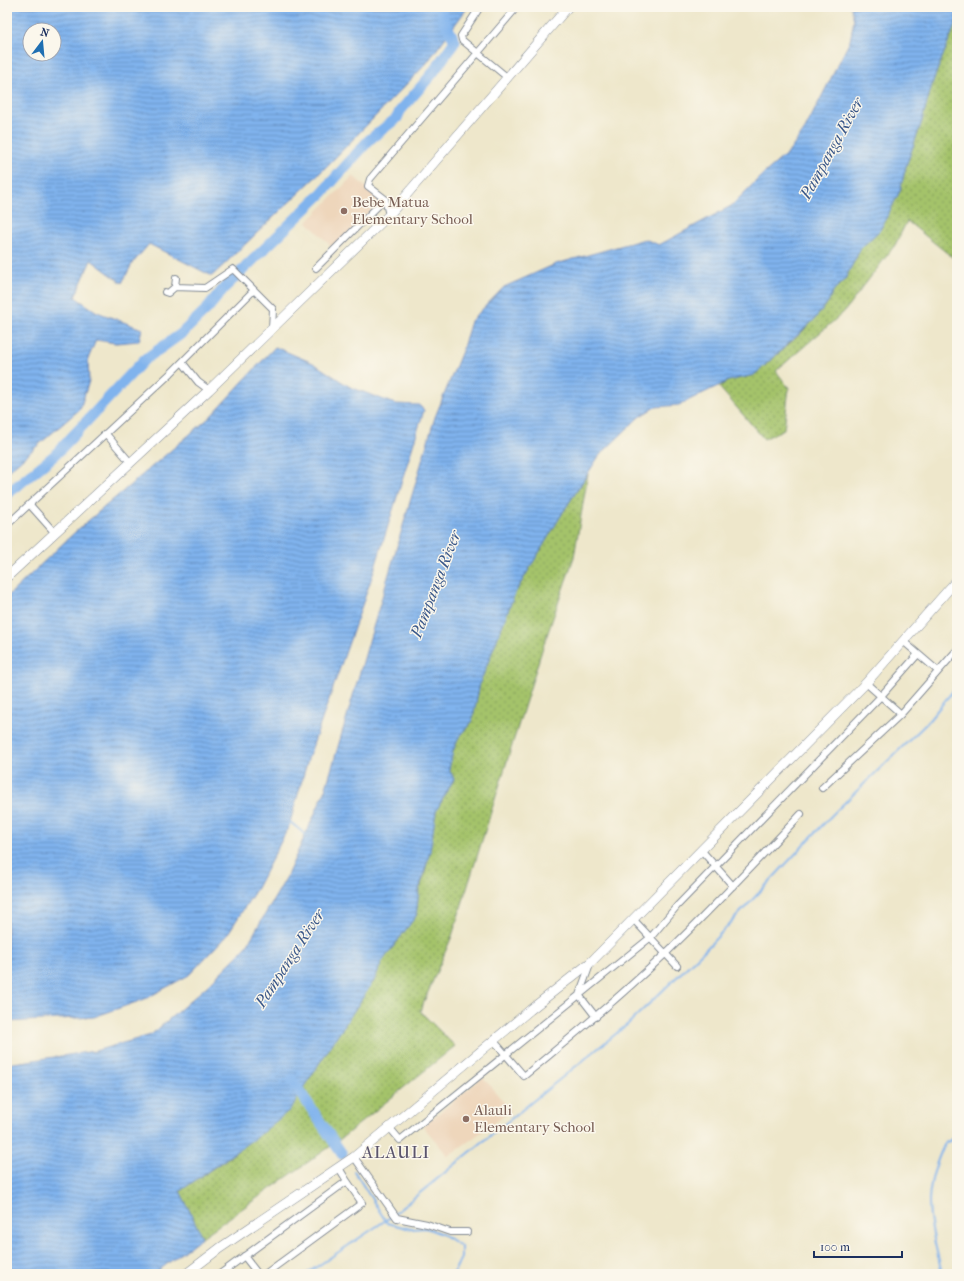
<svg xmlns="http://www.w3.org/2000/svg" width="964" height="1281" viewBox="0 0 964 1281" font-family="'IM FELL French Canon',serif">
	<style>
		.built { fill: #eed6bb }
		.grass { fill: url(#grass-dots); stroke: #607964 }
		.water { fill: url(#water-rules); stroke: #4e71a6; fill-rule: evenodd }
		.lines { fill: none; stroke-linecap: round; stroke-linejoin: round }
		.stream { stroke: #80b3ed; stroke-width: 2 }
		.river { stroke: #80b3ed; stroke-width: 11 }
		.street-casing { stroke: #848b94; stroke-width: 8 }
		.secondary-casing { stroke: #848b94; stroke-width: 10 }
		.street { stroke: #fff; stroke-width: 6 }
		.secondary { stroke: #fff; stroke-width: 9 }
		.education-dot { fill: #8d6e63; stroke: #fbf7ec; stroke-width: 1.5 }
		.labels { text-anchor: middle; stroke-width: 3; stroke-linejoin: round; paint-order: stroke }
		.education-label { font-size: 15px; fill: #785e54; stroke: #fbf7ec; text-anchor: start }
		.water-label { font-size: 16px; font-style: italic; fill: #395789; stroke: #fbf7ec }
		.quarter-label { font-size: 17px; letter-spacing: 1px; fill: #5b556d; stroke: #fbf7ec }
	</style>
	<defs>
		<pattern id="grass-dots" width="8" height="8" patternUnits="userSpaceOnUse"><rect width="8" height="8" fill="#a4c36b"/><path d="M2 2h.1M6 6h.1" fill="none" stroke="#859f5b" stroke-width="1.8" stroke-linecap="round"/></pattern>
		<pattern id="water-rules" width="6" height="5" patternUnits="userSpaceOnUse"><rect width="6" height="5" fill="#80b3ed"/><path d="M0 2.5h6" fill="none" stroke="#6892c3"/></pattern>
	</defs>
	<rect width="100%" height="100%" fill="#fbf7ec"/>
	<filter id="ink" filterUnits="userSpaceOnUse"><feTurbulence type="fractalNoise" baseFrequency=".025" numOctaves="2"/><feDisplacementMap in="SourceGraphic" scale="8" xChannelSelector="R" yChannelSelector="G"/><feConvolveMatrix kernelMatrix="1 2 1 2 8 2 1 2 1" color-interpolation-filters="sRGB"/></filter>
	<filter id="wash" filterUnits="userSpaceOnUse"><feTurbulence type="fractalNoise" baseFrequency=".012" numOctaves="4" result="noise"/><feDisplacementMap in="SourceGraphic" scale="16" xChannelSelector="R" yChannelSelector="G"/><feGaussianBlur stdDeviation="0.9" result="paint"/><feColorMatrix in="noise" values="0 0 0 0 0 0 0 0 0 0 0 0 0 0 0 0 0 1.4 0 .05"/><feComposite in="paint" operator="in"/></filter>
	<g filter="url(#wash)">
		<rect width="100%" height="100%" fill="#eee7cb"/>
		<path class="built" d="M353,176L381,200L333,248L307,222Z
			M483,1077L511,1111L448,1156L423,1126Z"/>
		<path class="grass" d="M957,20V146L955,147L957,180V261L907,221L895,245L844,312L776,371L789,388L784,429L764,439L719,387L728,381L754,375L796,338L814,320L828,302L833,291L845,279L861,248L880,230L900,191L906,166L921,124L933,81Z
			M588,474L574,557L542,650L452,936L420,1011L455,1046L338,1141L202,1237L180,1191L228,1158L292,1108L299,1094L375,979L381,963L416,916L419,890L425,874L436,811L454,779L449,769L453,751L460,735L472,722L480,683L515,593L563,512Z"/>
		<path class="water" d="M7,7H468L426,64L326,167L212,276L149,244L132,264L122,283L91,260L75,297L97,312L142,329L139,341L116,343L96,340L88,359L89,381L80,409L7,472ZM30,30H54V54H30Z
			M851,7H957V20L933,81L921,124L906,166L900,191L880,230L861,248L845,279L833,291L828,302L814,320L754,375L728,381L679,405L655,407L639,417L599,456L563,512L515,593L480,683L472,722L460,735L453,751L449,769L454,779L436,811L430,852L419,890L416,916L381,963L375,979L299,1094L292,1108L262,1133L180,1191L202,1237L154,1274H7V1064L95,1051L151,1035L207,986L246,947L285,880L325,791L435,417L462,351L471,321L504,287L556,264L645,239L659,245L731,206L761,176L789,152L805,129L850,41L854,20Z
			M275,347L313,363L350,387L395,404L419,405L424,410L373,574L308,759L289,826L257,888L227,935L189,975L145,999L94,1017L7,1022V597L75,532L209,418Z"/>
		<g class="lines">
			<path class="stream" d="M289,821L306,835
				M354,1171L387,1223L411,1229L426,1228L442,1234L461,1246V1258L453,1274
				M306,1274L389,1218L628,1024L707,948L833,814L926,724L957,686
				M942,1274C937,1250 929,1225 929,1200C930,1180 937,1160 945,1143L957,1137"/>
			<path class="river" d="M7,494L55,455L144,360L181,334L208,308L224,288L322,193L369,140L397,118L400,111L432,74L455,41L443,19L442,7
				M292,1080L342,1154"/>
		</g>
	</g>
	<g filter="url(#ink)">
		<g class="lines">
			<defs>
				<path id="street" d="M478,10L461,36L462,40L508,78
					M389,215L385,199L368,186L370,179L517,7
					M316,268L385,199
					M176,278L175,287L205,288L233,269L273,309L272,329
					M165,292L168,293L175,287
					M182,362L198,382L209,390
					M106,434L130,462
					M30,505L55,533
					M7,525L171,373L254,290
					M903,641L938,671
					M866,683L901,714
					M822,788L901,714L957,650
					M702,851L733,886
					M634,920L677,966
					M591,962L579,995L596,1017
					M494,1041L524,1076C573,1036 621,996 666,953C713,908 757,861 801,814
					M389,1127L400,1140L651,937L677,906L881,696L918,654
					M354,1157L397,1218L427,1224L450,1232H467
					M244,1256L258,1274
					M220,1274L347,1181L339,1168
					M265,1274L362,1203L347,1181"/>
				<path id="secondary" d="M7,577L209,390L389,215L568,7
					M186,1274L220,1248L354,1157L530,1010L591,962L866,683L957,580"/>
			</defs>
			<use href="#street" class="street-casing"/>
			<use href="#secondary" class="secondary-casing"/>
			<use href="#street" class="street"/>
			<use href="#secondary" class="secondary"/>
		</g>
	</g>
	<g class="education-dot">
		<circle cx="344" cy="211" r="4"/>
		<circle cx="466" cy="1119" r="4"/>
	</g>
	<g class="labels">
		<g class="education-label">
			<text x="352" y="207">Bebe Matua<tspan x="352" dy="17">Elementary School</tspan></text>
			<text x="474" y="1115">Alauli<tspan x="474" dy="17">Elementary School</tspan></text>
		</g>
		<g class="water-label">
			<text transform="translate(831 148) rotate(-61)" y="6">Pampanga River</text>
			<text transform="translate(435 584) rotate(-69)" y="6">Pampanga River</text>
			<text transform="translate(289 958) rotate(-57)" y="6">Pampanga River</text>
		</g>
		<g class="quarter-label">
			<text x="396" y="1158">ALAULI</text>
		</g>
	</g>
	<rect width="964" height="1281" fill="none" stroke="#fbf7ec" stroke-width="24"/>
	<g transform="translate(42 42) rotate(16)"><circle r="19" fill="#fbf7ec" stroke="#a1a7b3"/>
	<path d="M0-3L7 15L0 10L-7 15Z" fill="#1f6fb2"/>
	<text y="-6" font-size="11" font-weight="bold" text-anchor="middle" fill="#1b2f5e">N</text>
	</g>
	<path d="M814 1251v6h88v-6" fill="none" stroke="#1b2f5e" stroke-width="2"/>
	<text x="820" y="1251" font-size="12" fill="#1b2f5e" stroke="#fbf7ec" stroke-width="3" paint-order="stroke">100 m</text>
</svg>
